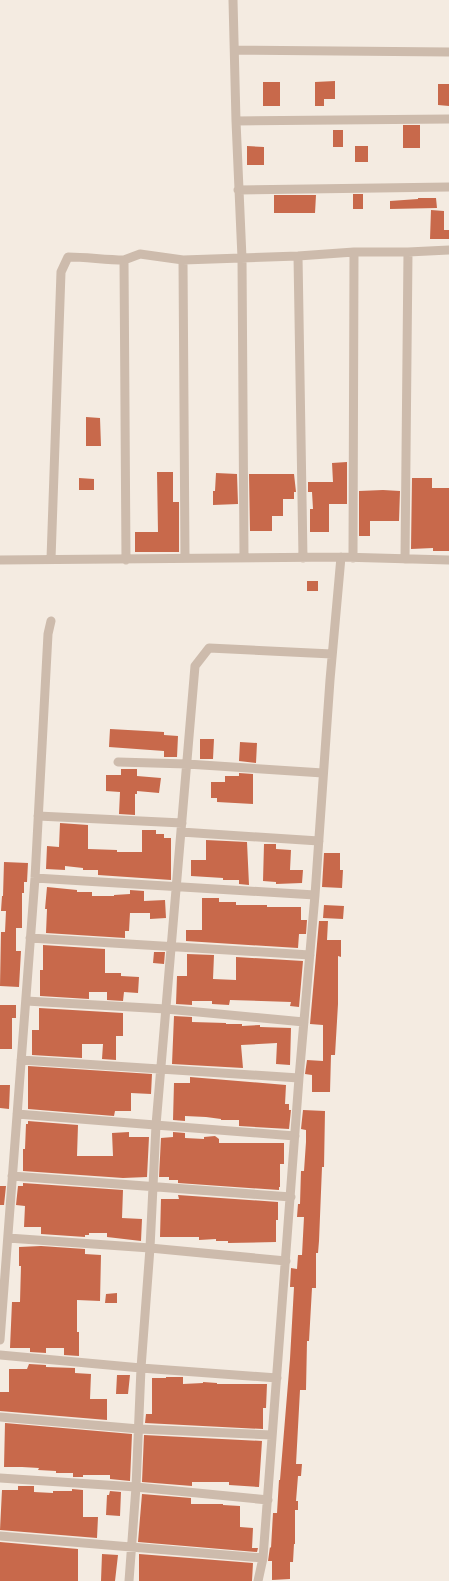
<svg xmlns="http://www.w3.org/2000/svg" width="449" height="1581" viewBox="0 0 449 1581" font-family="Inter,sans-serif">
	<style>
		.building { fill: #c8694b }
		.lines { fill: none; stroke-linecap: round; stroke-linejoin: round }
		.minor { stroke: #cdbbac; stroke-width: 9 }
	</style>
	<rect width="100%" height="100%" fill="#f4ebe1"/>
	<path class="building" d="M335,81V99H324V106H315V82Z
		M263,82H280V106H263Z
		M438,84H449V106L438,105Z
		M403,125H420V148H403Z
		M333,130H343V147H333Z
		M247,146L264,147V165H247Z
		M355,146H368V162H355Z
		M353,194H363V209H353Z
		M274,195H316L315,213H274Z
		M418,198H436L437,208L390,209V201L418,199Z
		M431,210L444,211V230H449V239H430Z
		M86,417L100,418L101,446H86Z
		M347,462V504H329V532H310V509H313L312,492H308V482H333L332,463Z
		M157,472H173V502H179V552H135V532H158Z
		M216,473L237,474L238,504L213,505V491H215Z
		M249,474H294L296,492H294V499H283V516H272V531H250Z
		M79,478L94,479V490H79Z
		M412,478H432V488H449V551H433V548L411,549Z
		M383,490L400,491L399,521H370V536H359V491Z
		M307,581H318V591H307Z
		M110,729L164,732V735L178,736L177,757H164V751L109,747Z
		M200,739H214L213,759H200Z
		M240,742L257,743L256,763L239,761Z
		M121,769H137V776L161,778L159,793L137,791V794H135V815L119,814L120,792L106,791V775H121Z
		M239,773L253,774V804L217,802V798H211V782H225V776H239Z
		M60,823L88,825V849L117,850V852H142V830H156V834H164V838H171V880L98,875V870H83V868L65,866V870L46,869L47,846L59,847Z
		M206,840L247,842L249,885L239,884V880H223V878L191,876V860H206Z
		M264,844H276V849L291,850L290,870H303L302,883L276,884V882L263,881Z
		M324,853H340V870H343L342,888L322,887Z
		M4,862L28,863L27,882H24V893H22V928H16V951H21L19,987L0,986L1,932H5L6,911H1L2,896H3Z
		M47,887L77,890V892H92V896H114V895L130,894V890L144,891V901L165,900L166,918L150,919V913H130L129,931H125V938L46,933L47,909H45Z
		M202,898H219V902H236V905H267V907H301V920H307L306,934H299L298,948L186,941V930H202Z
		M324,905L344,906L343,919L323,918Z
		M319,921H328L327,940H341V957L338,956V1004L335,1055H331L330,1092H312V1075L305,1074L307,1060L323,1061V1025L310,1024Z
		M43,945L105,949V973H121V976L139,977L138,993L124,992L123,1001L107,1000V992H89V999L40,996V970H43Z
		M154,952H165L164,964L153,963Z
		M187,954L214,955L213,979L236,980V957L303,961L299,1007L290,1006L291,1002L230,1000L229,1005L212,1004V1001H192V1005L176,1004L177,976H187Z
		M0,1005H16V1018H12V1049H0Z
		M39,1008L123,1013V1036H116V1060L102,1059L103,1044H82V1058L32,1055V1030H39Z
		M174,1016L192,1017V1022L226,1023V1024H242V1026L260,1025V1027L291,1028L290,1065L276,1064L277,1043L241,1045L243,1068L172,1064Z
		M28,1066L152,1074L151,1094L131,1093V1111H115L114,1116L28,1109Z
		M190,1077L286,1085L285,1104H289V1110H291L289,1129L239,1126V1120H221V1119L206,1117L185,1116V1121L173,1120L174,1083H190Z
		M0,1085H10L9,1109L0,1108Z
		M303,1110L325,1111L324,1167H322L319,1241L318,1253H316V1288H312L309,1341H307L306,1390H300L296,1464H302L301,1476H298L296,1501H298V1510H295V1544H294L293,1562H290V1579L272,1580V1561H268L270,1547L271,1548L273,1513H277L279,1480H280L290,1359L294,1287H290L291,1268L297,1269L298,1255H302L304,1217H297L298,1204H300L301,1171H304L306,1142V1130L301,1129Z
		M28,1121L78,1125L77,1156H113L112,1133L129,1132V1137H149L147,1177L123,1178L23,1171V1149H25L26,1124H28Z
		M173,1132L185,1133V1138L204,1139V1137L215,1136L219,1139V1143H284V1164H280V1187H279V1190L178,1183V1180H169V1177H159L161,1138L173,1137Z
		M23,1183L123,1190L122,1218L142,1219L141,1241L107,1237V1233H89V1235H85V1237L41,1234V1227H24L25,1206L16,1205L18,1186H23Z
		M0,1186H6L4,1205H0Z
		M178,1195L278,1202V1220H276V1242L228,1243V1241H216V1239L199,1240V1237H160L161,1199H179Z
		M41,1246L85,1249V1254L101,1255L100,1301L77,1300V1332H79V1356L64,1355V1348H46V1353L30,1352V1348H10L12,1302H20L21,1266H19V1247Z
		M117,1293V1303H105L106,1294Z
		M29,1364L46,1365V1367L75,1368V1373L91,1374L90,1399H107V1420L0,1411V1392H9V1369H27Z
		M117,1375H130L128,1394H116Z
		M166,1377H183V1384L203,1383V1382L217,1383V1384H267L266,1408H263V1429L145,1423L146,1414H152V1378H166Z
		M5,1423L132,1434L130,1481L110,1479V1475H83V1477H73V1473H56V1471L38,1470L39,1468L22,1467H4Z
		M144,1435L262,1441L259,1487L229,1485V1482H192V1486L142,1482Z
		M18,1486H34V1492L53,1493V1491H72V1489L83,1490V1517H98L97,1538L0,1530L2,1490H18Z
		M110,1491L121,1492L120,1516L106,1515L107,1495H109Z
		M142,1494L191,1498V1504H223V1505L240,1506V1527L253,1528L252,1548H258L257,1552L138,1542Z
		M0,1542L78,1549V1581H0Z
		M102,1554L118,1555L115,1581H101Z
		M139,1554L253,1563L252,1581H139Z"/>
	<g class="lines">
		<path class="minor" d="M233,0L236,121L242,258L244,557
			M235,50L449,52
			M236,121L449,119
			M238,190L449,187
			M298,256L303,558
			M183,260L185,558
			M353,558L354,252
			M51,559L61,272L68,257C87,257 105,260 124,260
			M405,559L408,252
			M0,560L341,557L449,560
			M126,560L124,260L140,254L183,260L298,256L354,252H408L449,250
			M118,762L187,764L323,773
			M38,816L182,823
			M181,832L319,841
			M35,878L315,895
			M30,938L310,955
			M26,1001L166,1009L304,1022
			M21,1060L299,1078
			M17,1114L295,1136
			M12,1176L291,1197
			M8,1238L150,1248L286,1261
			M0,1340L35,878L48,634L51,621
			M0,1355L141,1368L277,1378
			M0,1417L139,1429L272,1435
			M0,1478L136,1487L268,1500
			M0,1536L263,1558
			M129,1581L136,1487L141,1368L150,1248L156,1125L195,666L209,648L332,654
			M258,1581L263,1558L299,1078L315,895L330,680L341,557"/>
	</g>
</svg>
